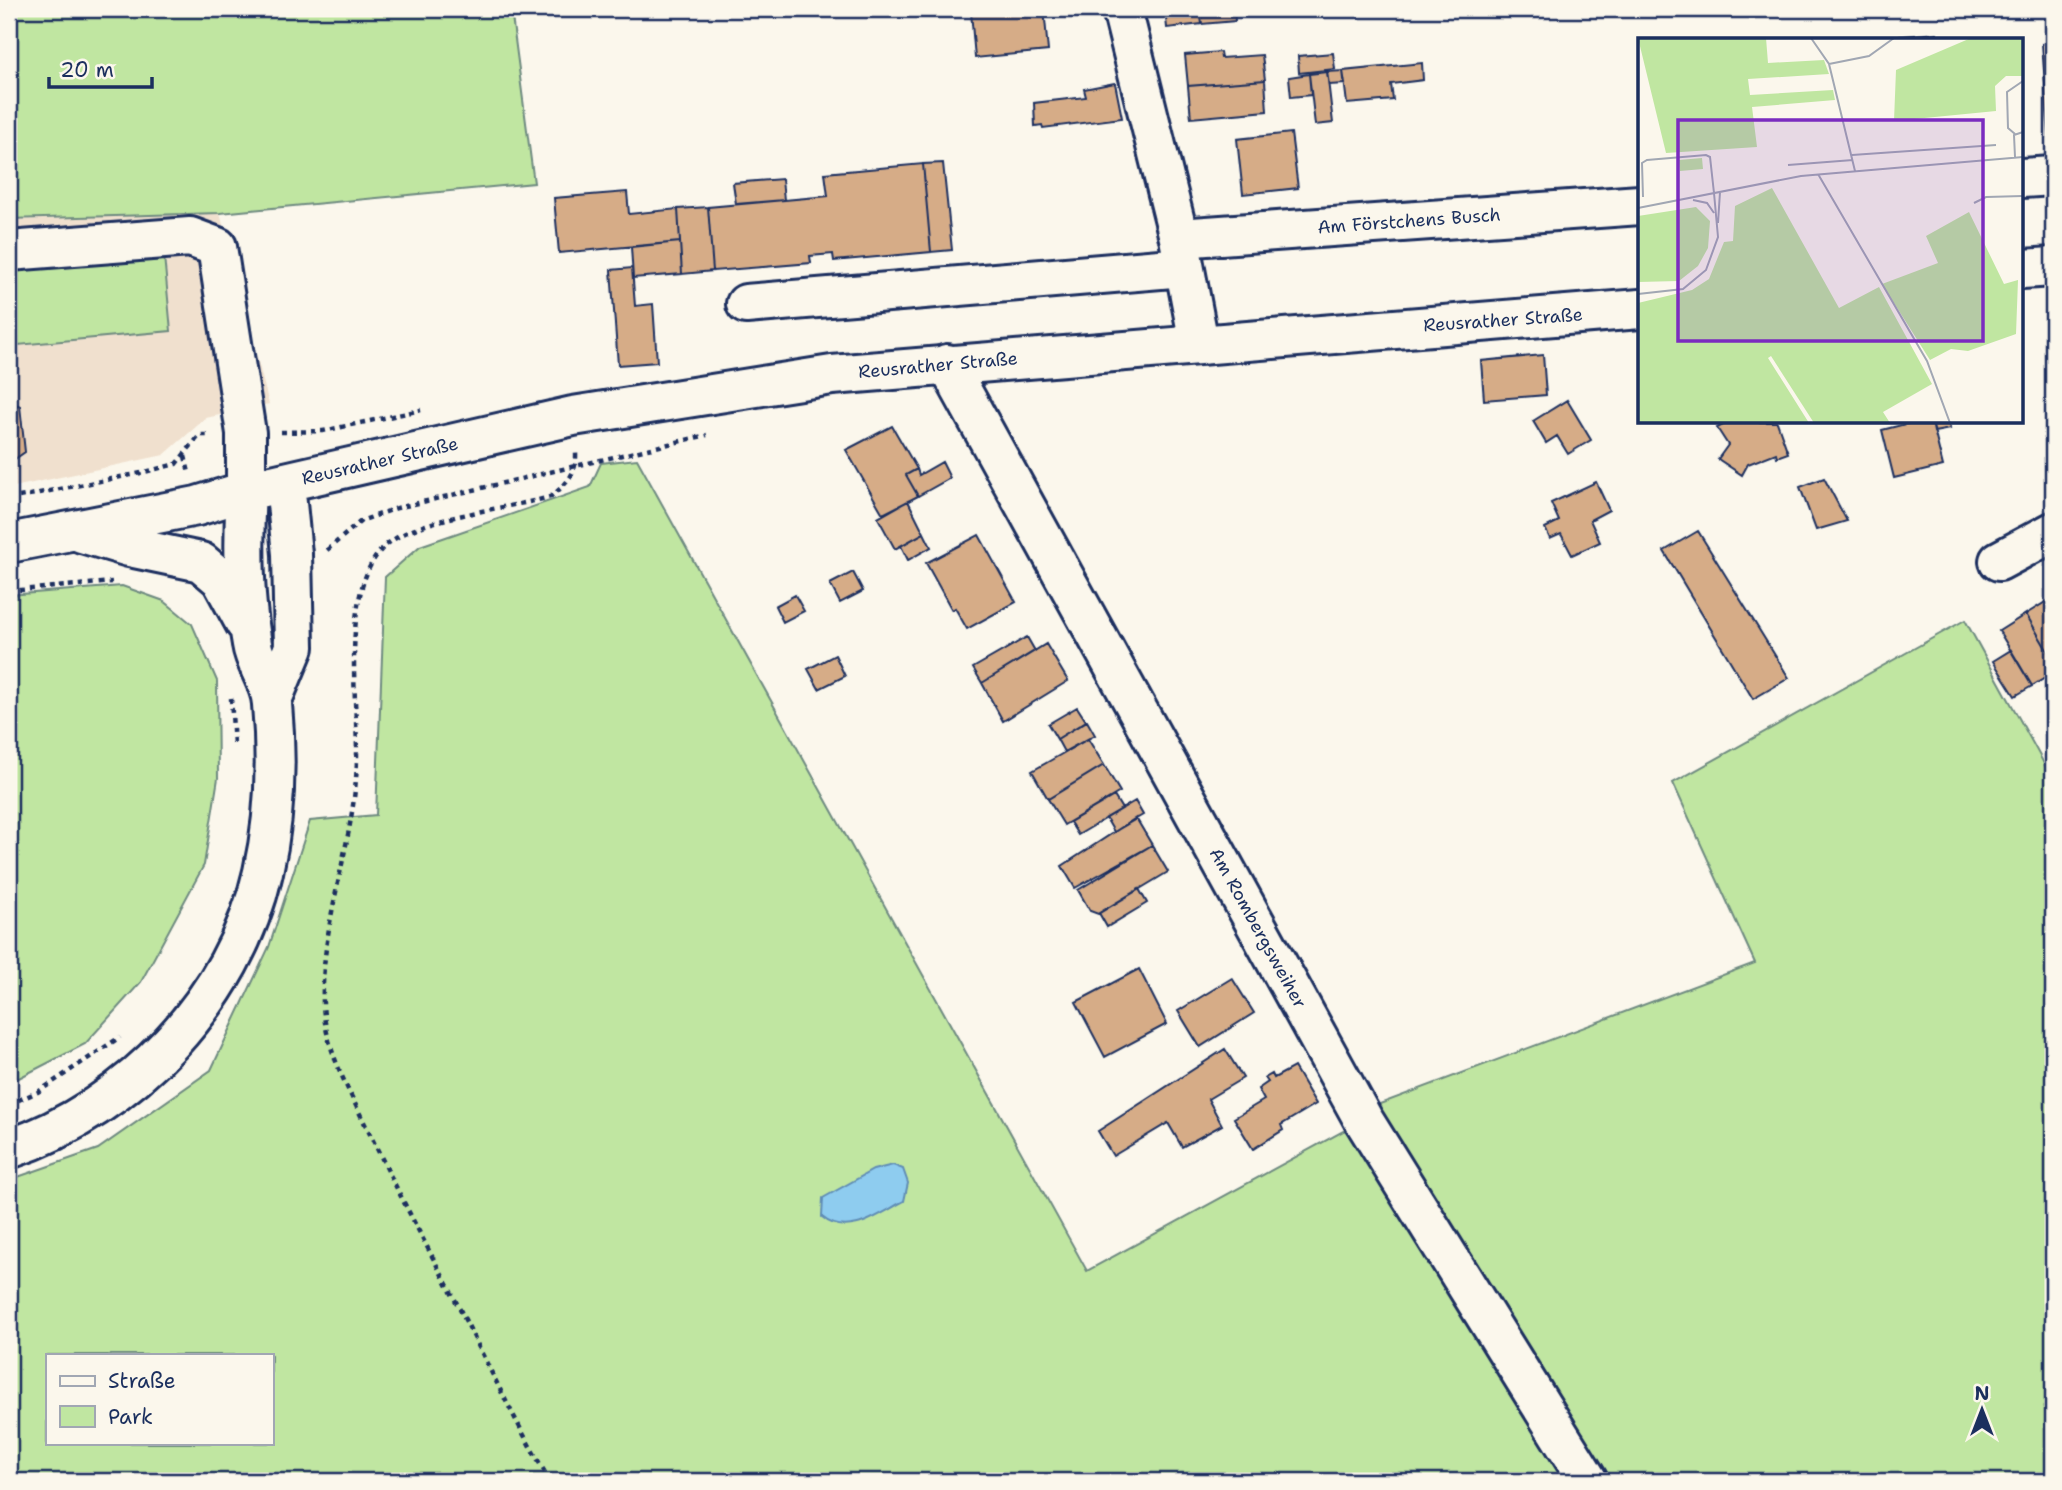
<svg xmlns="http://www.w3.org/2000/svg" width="2062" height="1490" viewBox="0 0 2062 1490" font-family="'Shantell Sans',sans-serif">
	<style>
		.built { fill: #f0e0ce }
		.green { fill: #c0e6a1; stroke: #6e8a80; stroke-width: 2; fill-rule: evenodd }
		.water { fill: #8eccef; stroke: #608db5; stroke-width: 2 }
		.building { fill: #d6ac87; stroke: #1b2f5e; stroke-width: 2 }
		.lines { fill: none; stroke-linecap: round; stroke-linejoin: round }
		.minor-casing { stroke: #1b2f5e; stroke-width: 44 }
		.major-casing { stroke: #1b2f5e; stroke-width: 44 }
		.path { stroke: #1b2f5e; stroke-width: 4.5; stroke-dasharray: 5 5; stroke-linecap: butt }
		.minor { stroke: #fbf7ec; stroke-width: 38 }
		.major { stroke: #fbf7ec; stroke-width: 38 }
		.labels { text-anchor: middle; stroke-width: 5; stroke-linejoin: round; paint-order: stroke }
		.street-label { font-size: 18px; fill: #1b2f5e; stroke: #fbf7ec }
		.inset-road { fill: none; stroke: #a1a7b3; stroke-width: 2 }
		.view { fill: #7b2cbf; fill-opacity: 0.15; stroke: #7b2cbf; stroke-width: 3.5 }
		.inset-edge { fill: none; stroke: #1b2f5e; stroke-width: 3.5 }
	</style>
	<rect width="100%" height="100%" fill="#fbf7ec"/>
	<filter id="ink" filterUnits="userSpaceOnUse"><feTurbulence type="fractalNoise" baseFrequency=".0143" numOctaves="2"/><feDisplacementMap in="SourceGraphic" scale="14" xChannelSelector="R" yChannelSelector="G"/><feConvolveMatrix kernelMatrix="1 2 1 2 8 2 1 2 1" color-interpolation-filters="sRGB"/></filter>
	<g filter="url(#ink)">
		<path class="built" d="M220,213L269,404L206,418L164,455L9,488V220Z"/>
		<path class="green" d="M9,9H511L534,183L220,213L9,219Z
			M164,256L171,331L18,345L11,268Z
			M637,459L1087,1271L1356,1124L1570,1481H9V1180L98,1149L211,1070L269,947L310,821L376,815L385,577L420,546L590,487L601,463ZM47,1355H271V1443H47Z
			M122,586L164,601L192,624L217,681L218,778L204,865L141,982L85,1044L9,1083V595Z
			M1965,620L2053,780V1481H1608L1493,1305L1377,1105L1755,963L1673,783Z"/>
		<path class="water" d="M893,1165L903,1169L908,1183L904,1201C879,1214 848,1239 822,1217L823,1198L873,1170Z"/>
		<path class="building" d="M993,9H1044L1048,51L975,58L971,12Z
			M1165,9H1200L1202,24L1167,28Z
			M1200,9H1234L1235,21L1202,24Z
			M1937,33V40H1858Z
			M2053,43V142L2049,138L2042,44Z
			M1220,52L1221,58L1262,55L1265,80L1188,86L1185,55Z
			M1333,53L1335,69L1299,73L1298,56Z
			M1422,63L1423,80L1391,84L1393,100L1347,104L1343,71Z
			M1343,71L1345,84L1329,85L1327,72Z
			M1327,72L1333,123L1315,125L1309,74Z
			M1309,74L1311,95L1291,97L1289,77Z
			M1265,80L1267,111L1191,118L1188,86Z
			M1115,83L1122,118L1043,128L1042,125L1035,126L1034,103L1086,97L1084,89Z
			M1291,133L1298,188L1243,194L1237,139Z
			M943,163L952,250L931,252L923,164Z
			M923,164L931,252L834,261L833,254L810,256L811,263L713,271L708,207L828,196L825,173Z
			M782,179L784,200L736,204L733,183Z
			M627,192L629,214L678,209L680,242L559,253L554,198Z
			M708,207L713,271L682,274L678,209Z
			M680,242L682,274L633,278L631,247Z
			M632,268L635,306L653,304L657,362L618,365L611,270Z
			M9,294L13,333L9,337Z
			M1543,355L1546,395L1484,400L1481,361Z
			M1567,400L1591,440L1568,454L1557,436L1546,443L1533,421Z
			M9,401L20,406L25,452L9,463Z
			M1729,422H1777L1788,453L1777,457L1776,453L1748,464L1742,475L1718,459L1728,445L1717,428Z
			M1913,422H1932L1943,466L1894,478L1882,430Z
			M1932,422H1948L1950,429L1934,432Z
			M892,426L917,469L906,475L918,496L883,514L846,450Z
			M942,462L950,478L918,496L906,475L917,469L919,475Z
			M1824,478L1847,521L1816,530L1800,487Z
			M1596,482L1609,510L1590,520L1600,542L1572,555L1561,534L1550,539L1545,528L1559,521L1551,503Z
			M908,501L924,533L895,549L878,518Z
			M1698,531L1789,678L1753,699L1664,551Z
			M924,533L931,547L908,560L901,546Z
			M979,535L1016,602L967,629L955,608L952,610L926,563Z
			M853,572L863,591L840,603L830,584Z
			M795,595L804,611L783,622L775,606Z
			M2052,598L2053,600V660L2026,614Z
			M2026,614L2053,660V673L2032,686L1999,631Z
			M1027,637L1035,651L982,683L973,668Z
			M1046,644L1068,681L1003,721L982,683Z
			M2011,650L2032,686L2015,696L1993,661Z
			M835,655L845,676L819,689L808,669Z
			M1077,707L1086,721L1057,739L1048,724Z
			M1087,721L1095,735L1064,752L1057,739Z
			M1088,739L1104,765L1048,799L1032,771Z
			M1104,765L1120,792L1064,825L1048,799Z
			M1114,796L1122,809L1078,835L1070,822Z
			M1135,801L1143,815L1114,832L1106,818Z
			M1136,818L1152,845L1075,888L1062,866Z
			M1152,845L1168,872L1098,914L1090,911L1078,890Z
			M1139,889L1147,903L1107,927L1099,913Z
			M1139,969L1167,1024L1105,1057L1076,1002Z
			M1232,978L1254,1013L1200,1047L1178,1011Z
			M1225,1049L1243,1078L1208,1099L1222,1125L1182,1147L1168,1123L1113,1156L1098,1131Z
			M1294,1067L1316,1104L1281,1125L1283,1130L1253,1149L1234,1118L1264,1100L1258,1089L1268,1082L1265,1078L1272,1074L1274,1078Z"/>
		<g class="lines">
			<defs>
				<path id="minor" d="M1122,9L1179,238L1199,343
					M2022,178L2053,176
					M1179,238L1640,205
					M9,251L190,237L217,247L246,433V491
					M746,304L1184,267
					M947,364L1363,1119L1588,1481
					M1999,561L2053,532"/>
				<path id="major" d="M2022,269L2053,267
					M82,533L129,547L201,562L221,579L245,623
					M9,543L197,506L246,491L573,416L832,375L1640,309
					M272,700L294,647L292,554L285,483
					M9,1149C130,1108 235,999 263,872C275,819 277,759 272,704C271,683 255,665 252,644C243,594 243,542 246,491"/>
			</defs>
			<use href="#minor" class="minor-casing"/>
			<use href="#major" class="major-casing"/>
			<path class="path" d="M281,432L323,431L421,410
				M185,456L189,473
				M9,499L141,473L176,464L200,435H210
				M327,550L361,521L397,508L707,435
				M9,591L112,582
				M231,698L234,745
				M9,1104L38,1092L120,1037
				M550,1481C513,1419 482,1352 449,1288C420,1234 392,1180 366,1126C347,1087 325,1048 323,1004C320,919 357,838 357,754C357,698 341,590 383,548C413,517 507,509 550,497C566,485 577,474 576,453"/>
			<use href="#minor" class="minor"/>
			<use href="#major" class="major"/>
		</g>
	</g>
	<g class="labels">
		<g class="street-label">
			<text transform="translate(1409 221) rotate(-4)" y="6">Am Förstchens Busch</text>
			<text transform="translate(1503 320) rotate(-4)" y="6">Reusrather Straße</text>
			<text transform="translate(938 365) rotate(-5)" y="6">Reusrather Straße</text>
			<text transform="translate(380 461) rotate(-13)" y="6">Reusrather Straße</text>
			<text transform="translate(1258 928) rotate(61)" y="6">Am Rombergsweiher</text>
		</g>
	</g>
	<g transform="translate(1638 38)">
		<rect width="385" height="385" fill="#fbf7ec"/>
		<path d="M0,0H128L130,25L186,22L191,36L110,41L112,57L195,52L197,62L114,69L119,109L28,115ZM333,0H385V38H368L357,48L358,73L256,83L258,32ZM64,120L65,131L42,133L41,122ZM134,150L201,270L241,249L294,346L245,374L252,385H176L133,318L130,320L171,385H0V265L54,252L71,241L86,204L95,203L97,168ZM58,169L72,183L70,210L60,228L41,243L0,244V178ZM331,174L366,246L380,242L378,296L330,313L313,311L292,322L244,246L300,225L288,198Z" fill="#c0e6a1"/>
		<path class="inset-road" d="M173,0L191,26L217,133M191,26L231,18L256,0M377,96L370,90L369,54L385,43M214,117L358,107M377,119L376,97L385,94M150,127L215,122M180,136L289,323L312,385M5,159L4,125L9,122L68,117L72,119L76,155M55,162L69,165L76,175M336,165L348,159L385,158M0,170L163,138L385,119M80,185L82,154M0,256L45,251L68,232L80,199L76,155"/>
		<path class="view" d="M40,82H345V303H40Z"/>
		<rect width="385" height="385" class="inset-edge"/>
	</g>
	<rect width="2062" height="1490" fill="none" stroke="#fbf7ec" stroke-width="35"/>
	<rect x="18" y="18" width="2027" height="1455" fill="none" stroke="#1b2f5e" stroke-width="2.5" filter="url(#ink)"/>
	<rect x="46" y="1354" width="228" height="91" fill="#fbf7ec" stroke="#a1a7b3" stroke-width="2"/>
	<rect x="60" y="1376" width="35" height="10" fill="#fbf7ec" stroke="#a1a7b3" stroke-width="2"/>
	<text x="108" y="1388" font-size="21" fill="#1b2f5e">Straße</text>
	<rect x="60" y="1406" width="35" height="21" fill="#c0e6a1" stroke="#a1a7b3" stroke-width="2"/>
	<text x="108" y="1424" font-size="21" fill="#1b2f5e">Park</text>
	<g transform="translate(1982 1410)" stroke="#fbf7ec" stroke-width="5" paint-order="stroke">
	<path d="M0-5L12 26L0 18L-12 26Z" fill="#1b2f5e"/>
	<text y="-10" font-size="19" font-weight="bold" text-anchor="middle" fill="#1b2f5e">N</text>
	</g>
	<path d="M49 77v10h103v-10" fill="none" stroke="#1b2f5e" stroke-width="3.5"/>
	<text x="60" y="77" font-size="21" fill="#1b2f5e" stroke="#fbf7ec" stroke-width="5" paint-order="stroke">20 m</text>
</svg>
